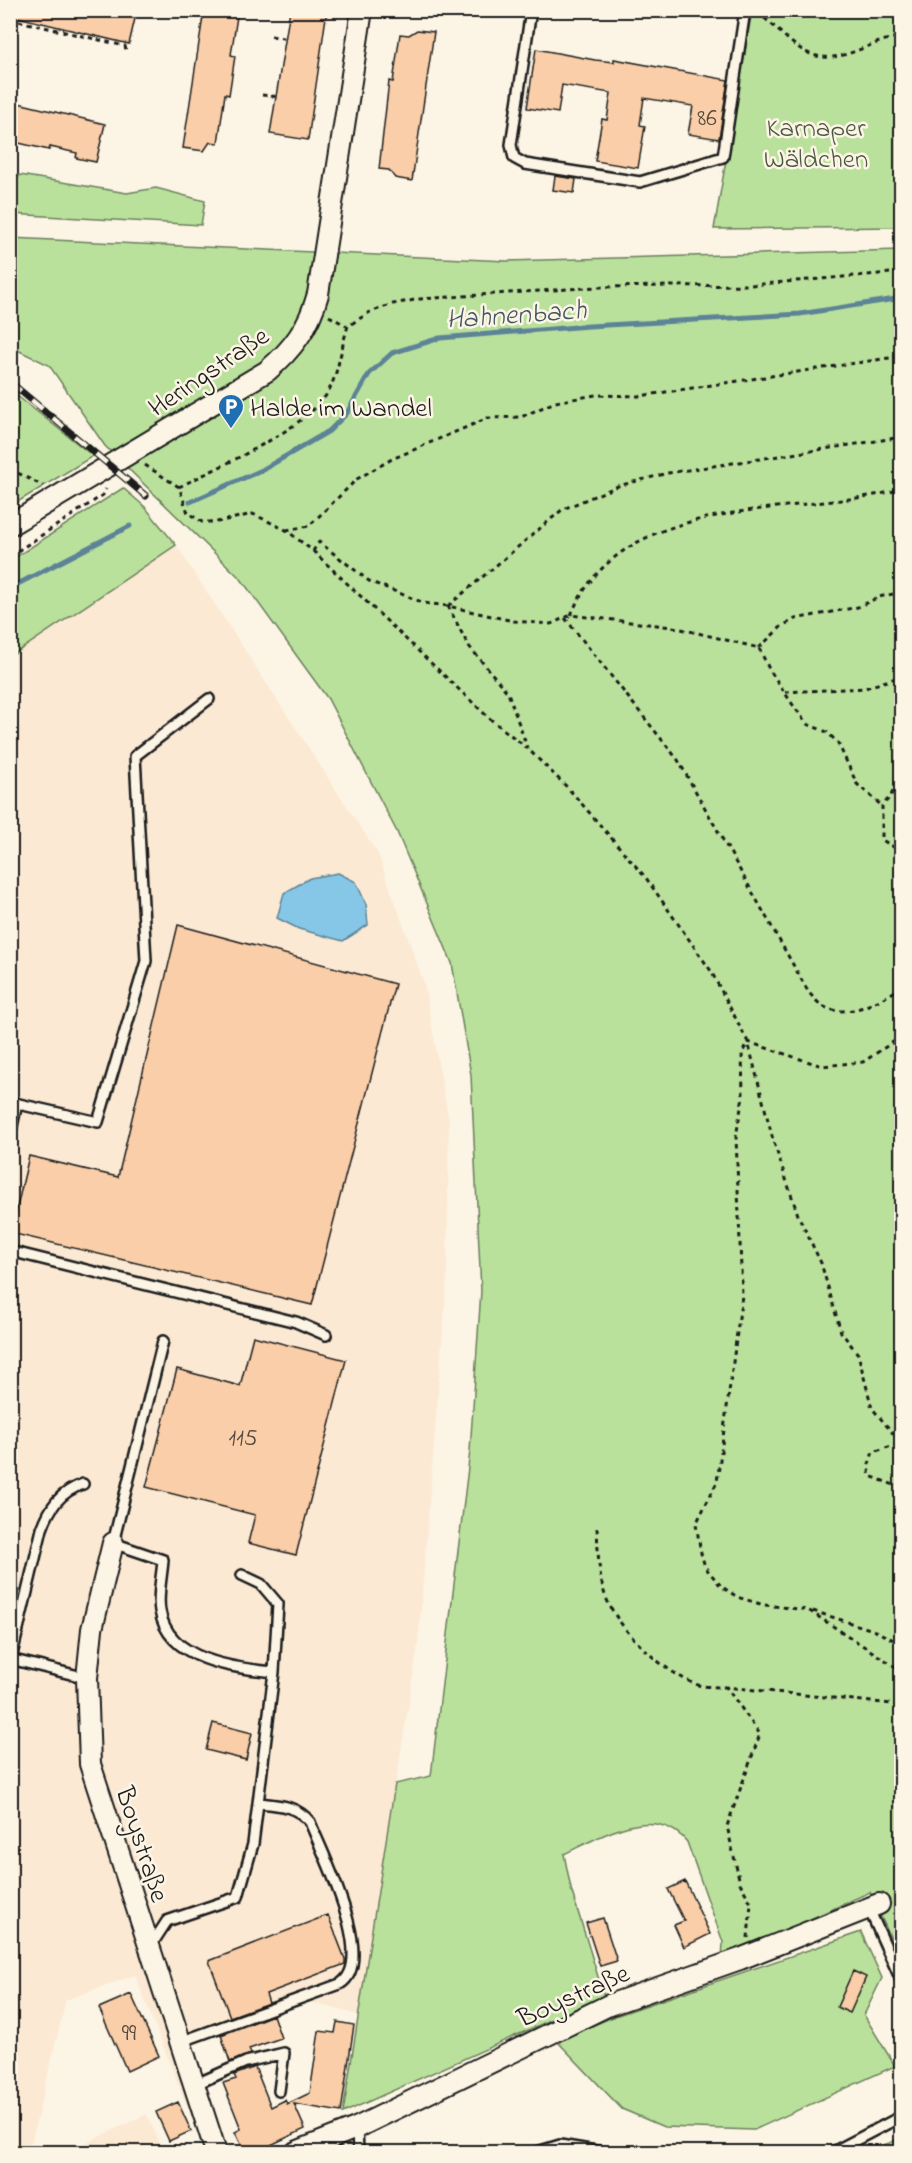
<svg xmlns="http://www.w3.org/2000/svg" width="912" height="2163" viewBox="0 0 912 2163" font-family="'Indie Flower',sans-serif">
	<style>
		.built { fill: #fbe9d3 }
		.green { fill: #bae19c; stroke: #6b7e5c; stroke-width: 1.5 }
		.water { fill: #86c7e7; stroke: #5c8396; stroke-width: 1.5 }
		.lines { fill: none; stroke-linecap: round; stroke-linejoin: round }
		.stream { stroke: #5c8396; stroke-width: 5 }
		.building { fill: #f9cea8; stroke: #1c1c1c; stroke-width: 1.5 }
		.lane-casing { stroke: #1c1c1c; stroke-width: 14 }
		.street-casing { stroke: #1c1c1c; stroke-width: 24 }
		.path { stroke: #1c1c1c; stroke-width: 3; stroke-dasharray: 4.5 4.5; stroke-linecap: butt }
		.lane { stroke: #fcf5e5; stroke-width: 9 }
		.street { stroke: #fcf5e5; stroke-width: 20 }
		.rail-casing { stroke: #1c1c1c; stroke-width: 7 }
		.rail { stroke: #fcf5e5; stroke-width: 4.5; stroke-dasharray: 14; stroke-linecap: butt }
		.labels { text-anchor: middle; stroke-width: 5; stroke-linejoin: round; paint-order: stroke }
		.number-label { font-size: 24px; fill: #53483f }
		.park-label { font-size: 27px; fill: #4b5742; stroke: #fcf5e5 }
		.street-label { font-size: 27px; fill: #1c1c1c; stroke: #fcf5e5 }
		.poi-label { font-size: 27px; fill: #1c1c1c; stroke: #fcf5e5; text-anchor: start }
		.water-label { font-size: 28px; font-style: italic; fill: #415863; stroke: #fcf5e5 }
	</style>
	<rect width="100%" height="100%" fill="#fcf5e5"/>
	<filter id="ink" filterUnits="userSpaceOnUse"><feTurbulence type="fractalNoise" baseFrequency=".0167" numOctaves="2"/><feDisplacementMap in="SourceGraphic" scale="12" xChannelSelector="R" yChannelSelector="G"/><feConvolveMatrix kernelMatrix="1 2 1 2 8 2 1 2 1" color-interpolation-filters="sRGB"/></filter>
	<g filter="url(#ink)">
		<path class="built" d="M176,545L378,854L424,983L449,1121L447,1280L418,1645L359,2015L304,2001L191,2042L228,2152H205L135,1975L66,2000L29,2152H11V656Z
			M147,2114L164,2152H67Z"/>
		<path class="green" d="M752,11H901V227L714,229Z
			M20,175L127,193L156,188L205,201L201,225L11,214V188Z
			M10,238L507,261L901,250V1961L870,1892L722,1959L723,1942L687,1842C654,1802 601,1837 564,1854L571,1889L604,1996L343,2113L395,1784L431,1776L470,1451L481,1291L471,1075L452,963L397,832L328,699L241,579L105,446L49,365L11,347Z
			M11,391L93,456L11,506H10Z
			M123,488L145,507L176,545L11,656V560Z
			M861,1932L882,1978L864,2015L895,2066L754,2130L664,2127L622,2109L557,2041L615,2016Z
			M901,2138V2152H867Z"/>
		<path class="water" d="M338,873L356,882L366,904L368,925L343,941L299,929L277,918L284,893L310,878Z"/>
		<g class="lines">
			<path class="stream" d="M190,502L262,470L329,431L347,413L369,374L392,353L440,338L589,326L800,314L902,298
				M10,588L130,526"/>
		</g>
		<path class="building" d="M13,10H137L129,44L13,16Z
			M204,10H238L231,55L235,56L229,95L225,94L218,143L210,142L204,151L183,148Z
			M290,10H327L308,140L270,134Z
			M417,30L434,32L412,181L395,178L389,170L379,169L389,81L393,82L400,34L409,35Z
			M536,49L595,60L614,62V59L728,80L719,139L688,134L693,106L644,98L640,125L645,126L638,168L595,161L602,119L607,120L611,93L562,85L558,113L527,108Z
			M10,101L105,124L96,162L76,158L77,153L50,147L49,150L10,141Z
			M555,176L576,179L574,193L553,190Z
			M178,925L395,984L312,1305L11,1233L29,1156L118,1177Z
			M253,1336L346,1360L296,1555L248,1543L255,1515L146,1487L177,1369L240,1386Z
			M213,1723L252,1733L246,1760L206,1750Z
			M685,1881L710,1934L684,1947L674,1925L684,1921L668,1889Z
			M328,1915L345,1959V1964L266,1994L269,2003L230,2017L209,1961Z
			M603,1918L617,1961L600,1966L586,1923Z
			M853,1971L866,1977L850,2013L837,2007Z
			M131,1994L159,2056L127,2071L99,2008Z
			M273,2015L281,2038L249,2049L251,2054L230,2062L221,2035Z
			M337,2022L354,2025L341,2112L294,2104L305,2129L256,2152H245L235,2132L241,2129L223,2083L236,2079L234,2075L255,2067L271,2107L285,2100L287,2104L310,2093L319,2031L335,2033Z
			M178,2102L191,2131L169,2141L156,2112Z"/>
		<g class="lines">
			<defs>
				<path id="lane" d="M531,10L511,145L514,158L525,164L640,182L723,157L745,10
					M10,1102L98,1122L146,961L135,756L209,699
					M10,1136L17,1103
					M10,1251L296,1322L326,1335
					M242,1575L261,1584L278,1604L274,1672
					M10,1659L87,1678
					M11,1659L42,1529C50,1507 60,1492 83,1484
					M869,1909L902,1982
					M150,1947L167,1921L238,1897L253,1844L274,1672C235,1668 168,1661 160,1611C157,1596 162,1576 163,1560L113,1543L163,1341
					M180,2042L340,1984C378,1961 322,1853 310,1822C296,1805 278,1805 258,1803
					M194,2085L246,2062L284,2053L279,2091
					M357,2128L358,2152
					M537,2152L560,2145L602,2152
					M833,2152L902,2116"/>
				<path id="street" d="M10,525L267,371C293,349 309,327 318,294L362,10
					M113,1543L92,1629L87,1678L90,1764L216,2152
					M296,2152L356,2128L609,2005L740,1959L879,1904"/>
			</defs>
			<use href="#lane" class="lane-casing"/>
			<use href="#street" class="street-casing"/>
			<path class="path" d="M623,10L732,11
				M757,13C775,24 788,44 808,53C841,68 869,39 902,37
				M10,19L125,46L126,51
				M271,36L288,39
				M262,95L279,97
				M329,316L347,326
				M145,465L179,487L188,513L202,522H217L253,514L286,530L313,551L319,542L369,581L424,603L448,606L513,621L551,624L571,615L673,627L759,648
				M10,469L43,486
				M179,487C218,467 307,429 328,392C339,372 341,347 348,326L370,312L393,304L420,299L598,287L750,285L902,272
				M286,530L309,526L357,479L392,459L488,418L521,417L555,402L596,395L640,396L902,356
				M313,551L489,718L527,748L568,788L646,878L711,971L748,1042L773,1140L798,1215L821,1263L841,1332L858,1354L872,1408L901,1443L873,1452L868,1467L870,1476L902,1488
				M10,556L103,495L106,489
				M448,606L563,509L618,486L668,473L902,437
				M448,606L468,645L508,693L527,747
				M571,615C624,490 794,518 902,489
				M565,618L678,760L809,993C814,998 820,1006 827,1008C851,1018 881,1000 902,987
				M759,648L769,669L793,705L807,724L827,732L838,743L857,784L882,806
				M759,648L782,626L795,619L858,607L879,597L902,592
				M785,692L865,688L902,676
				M902,766L891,796L882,806V840L902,852
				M902,1036L863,1062L822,1066L748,1042L742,1053L743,1096L736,1137L742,1295L717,1482L696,1524L701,1553L705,1567L721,1586L737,1597L764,1605L808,1610L902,1671
				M597,1528C598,1547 598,1569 603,1588C611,1624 663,1673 698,1685C706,1687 717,1687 726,1687
				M813,1611L873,1630L902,1644
				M748,1938L751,1903L740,1883L727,1826L760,1734L726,1687L902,1705
				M900,2152H902"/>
			<use href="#lane" class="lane"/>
			<use href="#street" class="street"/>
			<defs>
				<path id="rail" d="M10,382L146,496"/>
			</defs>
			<use href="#rail" class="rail-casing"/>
			<use href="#rail" class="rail"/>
		</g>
	</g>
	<defs>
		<symbol id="parking-pin" viewBox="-11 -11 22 30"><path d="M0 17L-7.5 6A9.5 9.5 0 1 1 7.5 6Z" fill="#1f6fb2" stroke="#fcf5e5"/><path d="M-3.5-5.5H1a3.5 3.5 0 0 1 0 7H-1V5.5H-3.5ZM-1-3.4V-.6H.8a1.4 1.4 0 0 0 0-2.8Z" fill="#fff"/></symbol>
	</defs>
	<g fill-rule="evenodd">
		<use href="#parking-pin" x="216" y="392" width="30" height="40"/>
	</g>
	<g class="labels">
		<g class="number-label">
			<text x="707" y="125">86</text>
			<text x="243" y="1445">115</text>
			<text x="129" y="2040">99</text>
		</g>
		<g class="park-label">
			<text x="816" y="136">Karnaper<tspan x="816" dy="31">Wäldchen</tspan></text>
		</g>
		<g class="street-label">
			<text transform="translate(208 371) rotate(-34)" y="9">Heringstraße</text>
			<text transform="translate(143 1844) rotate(72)" y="9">Boystraße</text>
			<text transform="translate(573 1995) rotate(-24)" y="9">Boystraße</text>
		</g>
		<g class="poi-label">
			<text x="250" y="416">Halde im Wandel</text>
		</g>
		<g class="water-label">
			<text transform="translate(516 313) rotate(-4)" y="10">Hahnenbach</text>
		</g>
	</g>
	<rect width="912" height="2163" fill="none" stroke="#fcf5e5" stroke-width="36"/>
	<rect x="18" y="18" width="876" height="2127" fill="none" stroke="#1c1c1c" stroke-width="2" filter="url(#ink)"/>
</svg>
